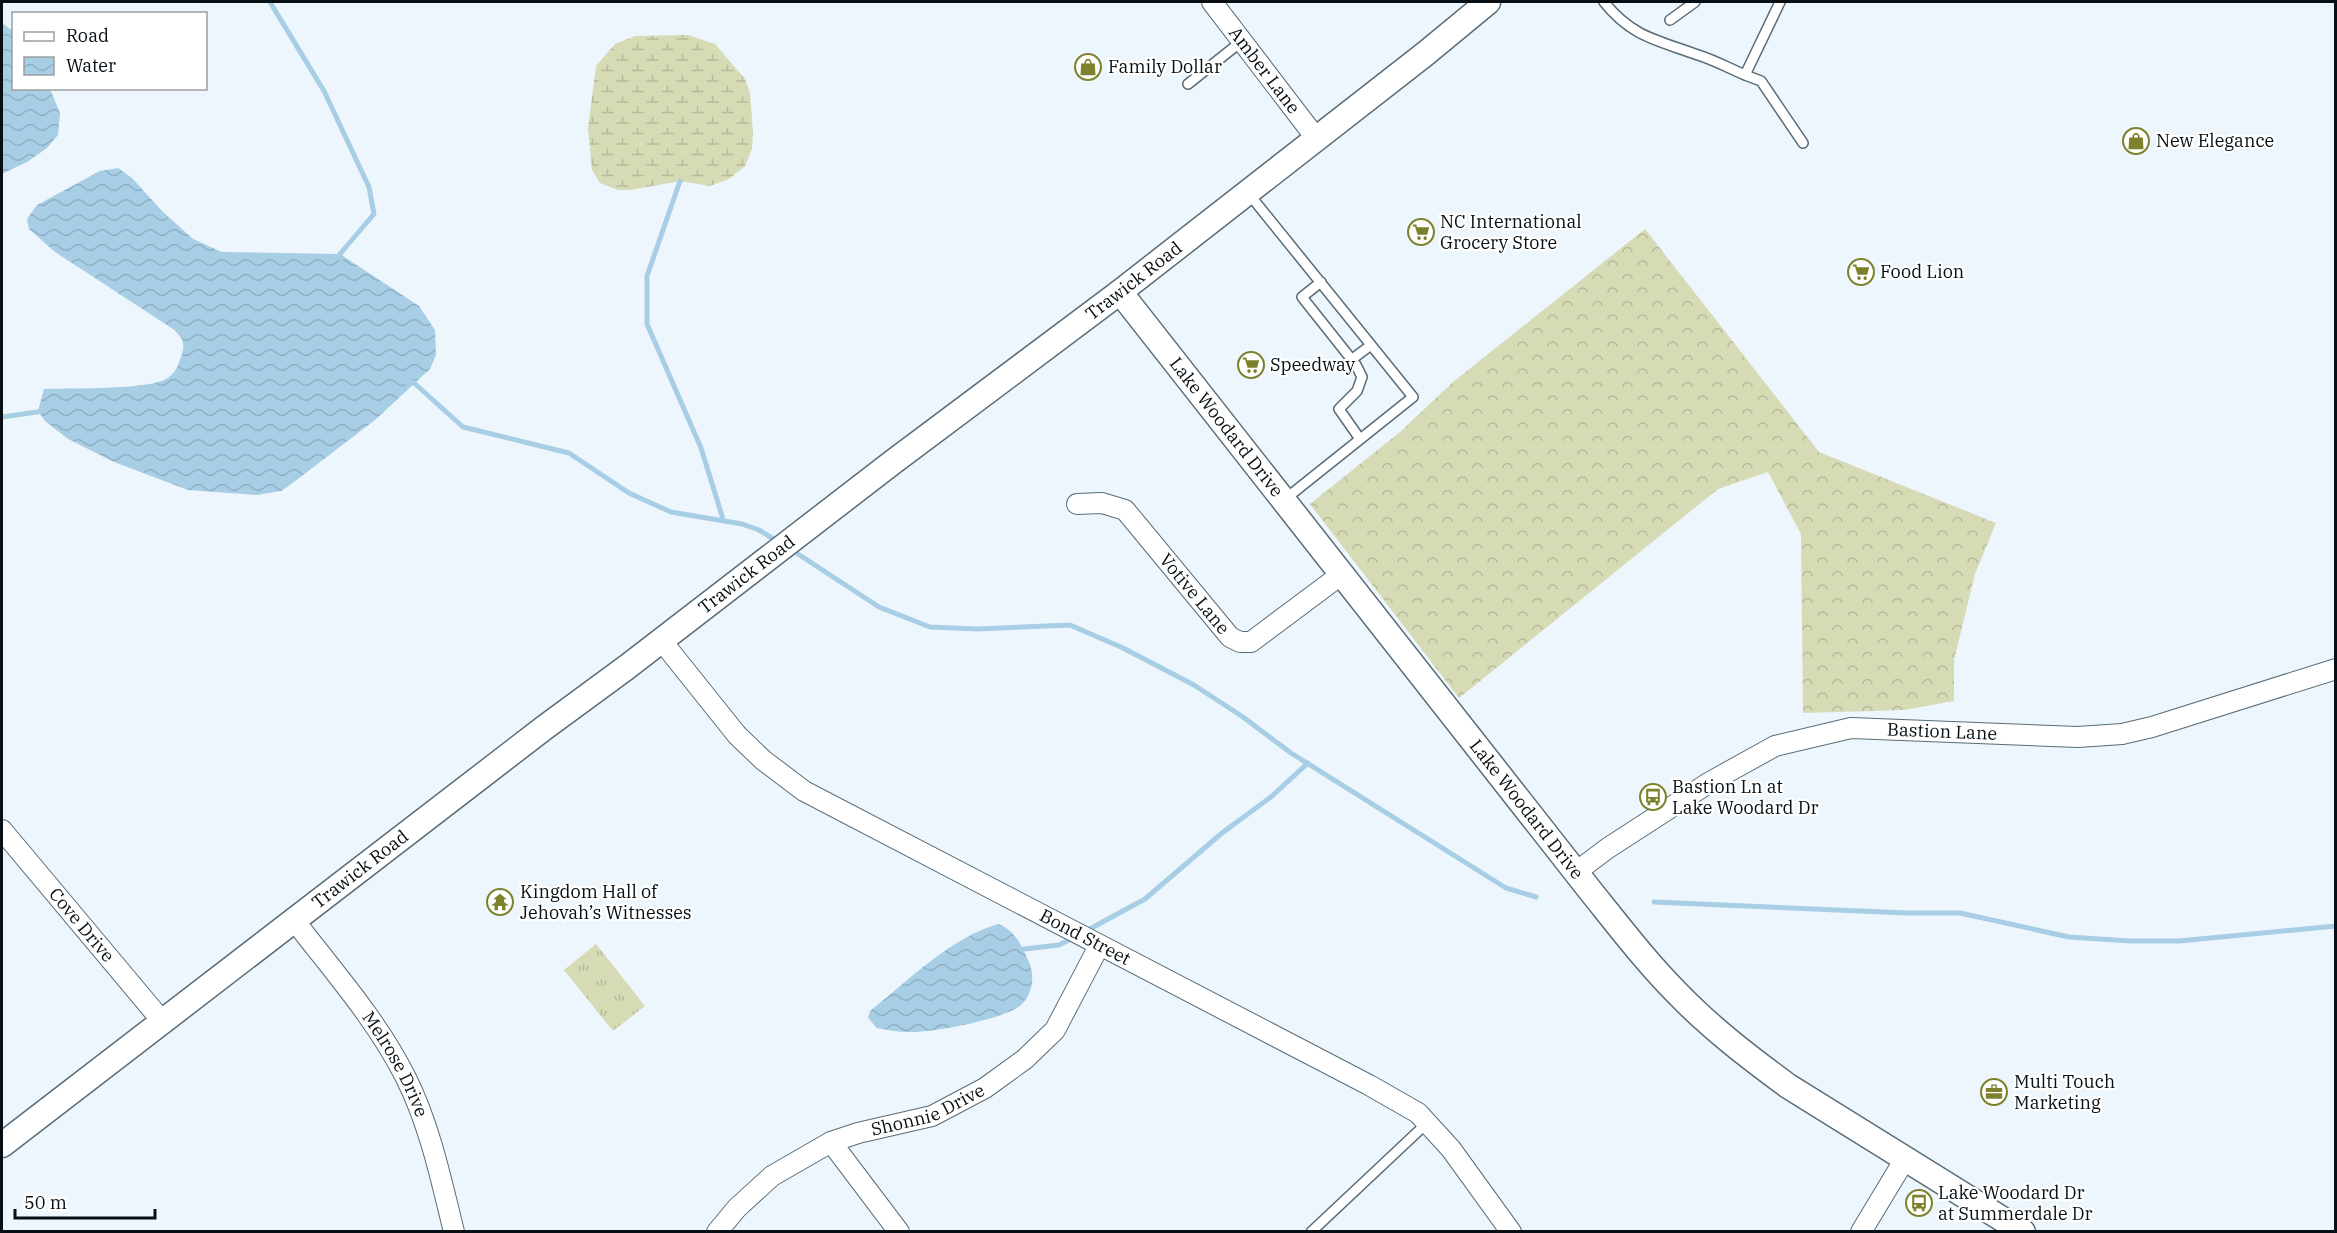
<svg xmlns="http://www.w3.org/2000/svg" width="2337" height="1233" viewBox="0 0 2337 1233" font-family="'IBM Plex Serif',serif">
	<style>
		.grass { fill: url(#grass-tufts) }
		.forest { fill: url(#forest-crowns) }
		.wetland { fill: url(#wetland-marsh) }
		.water { fill: url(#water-waves) }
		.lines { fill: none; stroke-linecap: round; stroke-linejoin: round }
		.stream { stroke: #a7cee5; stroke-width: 5 }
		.service-casing { stroke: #586c78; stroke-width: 12 }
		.minor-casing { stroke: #586c78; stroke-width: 22 }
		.tertiary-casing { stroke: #586c78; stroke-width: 27 }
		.service { stroke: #fff; stroke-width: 9 }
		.minor { stroke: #fff; stroke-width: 20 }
		.tertiary { stroke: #fff; stroke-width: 24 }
		.labels { text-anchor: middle; stroke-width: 4.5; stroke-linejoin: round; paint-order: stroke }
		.poi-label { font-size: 18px; fill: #070f14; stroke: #fff; text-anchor: start }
		.street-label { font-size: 18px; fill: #070f14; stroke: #fff }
	</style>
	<defs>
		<pattern id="grass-tufts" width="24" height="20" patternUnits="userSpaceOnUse" patternTransform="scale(1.5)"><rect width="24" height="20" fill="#d6dab5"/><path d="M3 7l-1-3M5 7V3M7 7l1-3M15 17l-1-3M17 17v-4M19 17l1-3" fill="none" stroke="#b6ba9b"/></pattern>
		<pattern id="forest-crowns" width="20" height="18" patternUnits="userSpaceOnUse" patternTransform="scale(1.5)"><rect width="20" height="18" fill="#d6dab5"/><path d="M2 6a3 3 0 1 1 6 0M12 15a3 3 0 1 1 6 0" fill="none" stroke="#b6ba9b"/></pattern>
		<pattern id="wetland-marsh" width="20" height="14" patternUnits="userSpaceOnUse" patternTransform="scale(1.5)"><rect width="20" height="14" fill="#d6dab5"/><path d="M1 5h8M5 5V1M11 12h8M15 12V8" fill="none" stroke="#b6ba9b"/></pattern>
		<pattern id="water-waves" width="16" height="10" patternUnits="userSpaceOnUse" patternTransform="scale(1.5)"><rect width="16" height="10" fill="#a7cee5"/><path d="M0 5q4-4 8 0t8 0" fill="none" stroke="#8eb0c4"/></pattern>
	</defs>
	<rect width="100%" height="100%" fill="#edf6fc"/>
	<path class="grass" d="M596,944L645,1006L613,1031L564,970Z"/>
	<path class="forest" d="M1645,229L1819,452L1996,523L1975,574L1954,660V701L1904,710L1803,713L1801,534L1768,472L1718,489L1459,698L1310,504L1400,432L1453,382Z"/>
	<path class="wetland" d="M688,35L715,44L745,79L750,93L753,132L752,149L745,166L729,179L710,186L680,181L631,190H618L600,183L592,170L588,128L596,66L615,44L635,36Z"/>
	<path class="water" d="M2,23L13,31L14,88L50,89L60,113L58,135L47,148L27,162L2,174Z
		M118,168L132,178L162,211L193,239L222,252L340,254L419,306L435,330L436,355L430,369L375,420L290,485L281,491L257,495L188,490L114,462L68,439L45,421L38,411L44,389C70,388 147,390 166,379C175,374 178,366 181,357C186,344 183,338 173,329L55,252L29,229L27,219L37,205L100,171Z
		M998,924C1015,930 1022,946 1029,962C1035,976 1033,994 1021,1005C1006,1019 931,1033 909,1032C898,1032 887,1030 877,1028L868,1018L870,1011C909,980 950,938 998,924Z"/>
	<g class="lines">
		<path class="stream" d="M270,2L324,91L369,187L374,214L340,254L341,259
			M680,181L647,276V324L701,448L723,519
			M406,382H413L463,427L569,453L629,493L671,512L742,524L759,530L772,538
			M2,417L44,411
			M798,554L879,607L930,627L978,629L1070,625L1123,648L1194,685L1243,717L1291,753L1506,888L1536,897
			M1654,902L1907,913H1960L2069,937L2130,941H2179L2336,926
			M1086,931L1145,899L1222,833L1271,797L1308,763
			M1024,949L1059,945L1075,937"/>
		<defs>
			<path id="service" d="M1604,2C1632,37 1657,40 1698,55C1714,60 1729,68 1745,75
				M1780,2L1745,75L1761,81L1803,143
				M1670,20L1695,2
				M1188,84L1242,41
				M1249,194L1413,397L1284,500
				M1321,282L1302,297L1356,365L1362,377L1357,391L1339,409L1360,439
				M1351,360L1371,345
				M1311,1232L1427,1123"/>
			<g id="minor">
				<path id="s1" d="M1212,2L1316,138"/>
				<path id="s2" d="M1077,504L1102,503L1125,510L1230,637L1240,642H1251L1342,574"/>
				<path id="s3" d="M661,640L737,735L763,760L804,791L1369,1085L1418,1113L1451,1149L1511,1232"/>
				<path id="s4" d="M2,830L162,1021"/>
				<path id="s5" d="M1576,872L1608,848L1710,782L1775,746L1851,728L2078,737L2122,734L2152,727L2336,669"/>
				<path id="s6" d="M294,920C333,971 377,1020 406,1078C430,1126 441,1179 454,1232"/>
				<path d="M831,1142L899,1232"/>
				<path id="s7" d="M717,1232L737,1208L772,1176L831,1142L858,1133L932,1116L985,1088L1025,1059L1055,1030L1099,946"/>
				<path d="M1861,1232L1905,1159"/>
			</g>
			<g id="tertiary">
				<path id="s8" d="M1120,292L1589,889C1618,925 1646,962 1679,995C1712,1029 1750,1058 1788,1086L2023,1232"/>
				<path id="s9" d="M2,1145L544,728L627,667L893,462L1120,292L1425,54L1488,2"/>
			</g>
		</defs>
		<use href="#service" class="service-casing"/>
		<use href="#minor" class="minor-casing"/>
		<use href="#tertiary" class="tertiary-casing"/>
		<use href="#service" class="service"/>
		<use href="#minor" class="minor"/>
		<use href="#tertiary" class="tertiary"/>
	</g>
	<defs>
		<symbol id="shop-ring" viewBox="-11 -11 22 22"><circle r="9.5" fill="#fff" stroke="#7d812b" stroke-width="1.5"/><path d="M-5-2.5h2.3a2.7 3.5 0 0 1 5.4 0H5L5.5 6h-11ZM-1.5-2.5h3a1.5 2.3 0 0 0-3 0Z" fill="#7d812b"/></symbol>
		<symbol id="supermarket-ring" viewBox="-11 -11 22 22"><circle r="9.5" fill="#fff" stroke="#7d812b" stroke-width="1.5"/><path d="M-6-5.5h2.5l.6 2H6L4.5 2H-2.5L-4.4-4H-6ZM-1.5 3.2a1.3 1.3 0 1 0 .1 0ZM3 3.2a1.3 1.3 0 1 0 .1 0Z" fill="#7d812b"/></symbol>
		<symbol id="bus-ring" viewBox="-11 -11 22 22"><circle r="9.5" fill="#fff" stroke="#7d812b" stroke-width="1.5"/><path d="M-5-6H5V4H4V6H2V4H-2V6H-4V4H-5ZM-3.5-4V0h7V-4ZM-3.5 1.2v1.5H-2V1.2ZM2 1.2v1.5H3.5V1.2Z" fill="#7d812b"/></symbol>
		<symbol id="temple-ring" viewBox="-11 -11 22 22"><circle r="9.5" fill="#fff" stroke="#7d812b" stroke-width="1.5"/><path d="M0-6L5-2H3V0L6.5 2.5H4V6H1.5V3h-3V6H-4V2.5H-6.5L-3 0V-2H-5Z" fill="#7d812b"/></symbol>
		<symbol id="office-ring" viewBox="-11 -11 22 22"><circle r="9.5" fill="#fff" stroke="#7d812b" stroke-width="1.5"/><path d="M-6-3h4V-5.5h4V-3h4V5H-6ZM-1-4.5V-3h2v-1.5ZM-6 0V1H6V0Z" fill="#7d812b"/></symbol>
	</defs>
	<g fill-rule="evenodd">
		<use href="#shop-ring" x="1073" y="52" width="30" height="30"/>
		<use href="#shop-ring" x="2121" y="126" width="30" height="30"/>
		<use href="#supermarket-ring" x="1406" y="217" width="30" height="30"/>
		<use href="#supermarket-ring" x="1846" y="257" width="30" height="30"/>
		<use href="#supermarket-ring" x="1236" y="350" width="30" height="30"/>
		<use href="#bus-ring" x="1638" y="782" width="30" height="30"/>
		<use href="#temple-ring" x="485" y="887" width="30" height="30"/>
		<use href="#office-ring" x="1979" y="1077" width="30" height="30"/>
		<use href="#bus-ring" x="1904" y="1188" width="30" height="30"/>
	</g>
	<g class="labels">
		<g class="poi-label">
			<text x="1108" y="73">Family Dollar</text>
			<text x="2156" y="147">New Elegance</text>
			<text x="1440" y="228">NC International<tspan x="1440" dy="21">Grocery Store</tspan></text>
			<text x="1880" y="278">Food Lion</text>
			<text x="1270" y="371">Speedway</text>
			<text x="1672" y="793">Bastion Ln at<tspan x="1672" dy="21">Lake Woodard Dr</tspan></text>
			<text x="520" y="898">Kingdom Hall of<tspan x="520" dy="21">Jehovah’s Witnesses</tspan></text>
			<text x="2014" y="1088">Multi Touch<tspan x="2014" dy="21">Marketing</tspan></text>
			<text x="1938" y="1199">Lake Woodard Dr<tspan x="1938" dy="21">at Summerdale Dr</tspan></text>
		</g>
		<g class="street-label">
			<text dy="6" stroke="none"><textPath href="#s1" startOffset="86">Amber Lane</textPath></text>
			<text dy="6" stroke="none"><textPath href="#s9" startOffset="1424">Trawick Road</textPath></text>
			<text dy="6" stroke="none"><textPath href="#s8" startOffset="172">Lake Woodard Drive</textPath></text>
			<text dy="6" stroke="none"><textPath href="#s9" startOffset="938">Trawick Road</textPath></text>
			<text dy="6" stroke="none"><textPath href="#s2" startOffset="158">Votive Lane</textPath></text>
			<text dy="6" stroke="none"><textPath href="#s5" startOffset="405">Bastion Lane</textPath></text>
			<text dy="6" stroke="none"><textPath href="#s8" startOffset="658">Lake Woodard Drive</textPath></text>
			<text dy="6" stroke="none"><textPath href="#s9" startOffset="452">Trawick Road</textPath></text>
			<text dy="6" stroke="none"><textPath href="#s4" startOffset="124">Cove Drive</textPath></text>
			<text dy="6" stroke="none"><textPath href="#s3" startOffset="526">Bond Street</textPath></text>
			<text dy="6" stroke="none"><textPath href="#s6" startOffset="177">Melrose Drive</textPath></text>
			<text dy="6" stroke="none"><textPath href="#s7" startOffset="249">Shonnie Drive</textPath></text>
		</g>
	</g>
	<rect width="2337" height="1233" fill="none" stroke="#070f14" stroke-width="6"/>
	<rect x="12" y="12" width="195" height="78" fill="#ffffff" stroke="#9c9fa1" stroke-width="1.5"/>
	<rect x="24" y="32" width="30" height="9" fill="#ffffff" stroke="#9c9fa1" stroke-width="1.5"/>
	<text x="66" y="42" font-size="18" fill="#070f14">Road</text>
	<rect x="24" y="57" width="30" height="18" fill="url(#water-waves)" stroke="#9c9fa1" stroke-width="1.5"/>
	<text x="66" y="72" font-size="18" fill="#070f14">Water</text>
	<path d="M15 1209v9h140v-9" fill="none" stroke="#070f14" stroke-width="3"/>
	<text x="24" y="1209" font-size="18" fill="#070f14" stroke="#ffffff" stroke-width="4.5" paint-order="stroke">50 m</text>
</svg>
